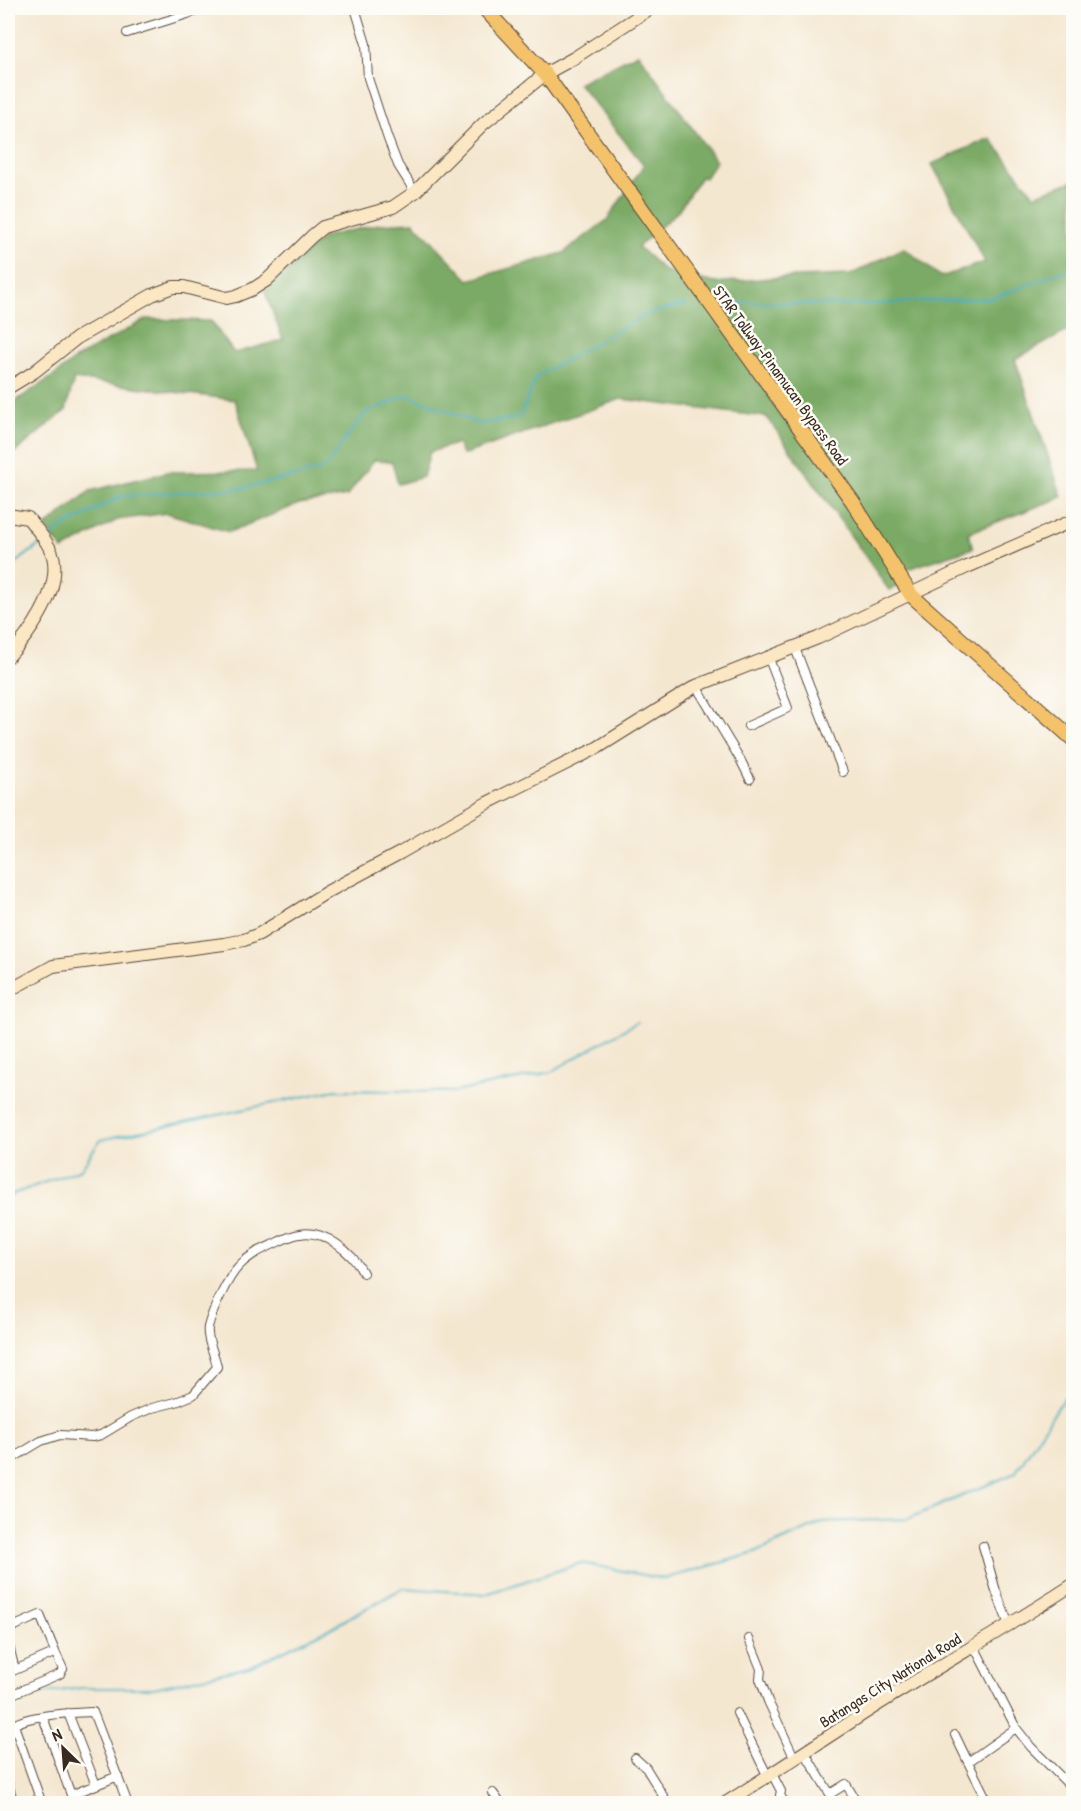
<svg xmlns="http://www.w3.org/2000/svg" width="1081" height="1811" viewBox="0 0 1081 1811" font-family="'Patrick Hand',sans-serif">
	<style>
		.forest { fill: #7aaa65; stroke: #5a6a42; stroke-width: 1.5 }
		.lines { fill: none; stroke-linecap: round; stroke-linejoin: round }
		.stream { stroke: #3daabd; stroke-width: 2 }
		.street-casing { stroke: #574639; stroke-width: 10 }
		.secondary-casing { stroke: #574639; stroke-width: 14 }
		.primary-casing { stroke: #574639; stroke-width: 16 }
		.street { stroke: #fff; stroke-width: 8 }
		.secondary { stroke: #fbe7c3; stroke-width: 12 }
		.primary { stroke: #f4c26a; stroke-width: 14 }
		.labels { text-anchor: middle; stroke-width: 5; stroke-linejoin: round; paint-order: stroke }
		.street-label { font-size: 16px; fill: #3b2a1e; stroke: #fdfcf7 }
	</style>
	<rect width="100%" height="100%" fill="#fdfcf7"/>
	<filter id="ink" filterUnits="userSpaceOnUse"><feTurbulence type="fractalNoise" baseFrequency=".0167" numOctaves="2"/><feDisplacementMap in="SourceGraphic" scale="12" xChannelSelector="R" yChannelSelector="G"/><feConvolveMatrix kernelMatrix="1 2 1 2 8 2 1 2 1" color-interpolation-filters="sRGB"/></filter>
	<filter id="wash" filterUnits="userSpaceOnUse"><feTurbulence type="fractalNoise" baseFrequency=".008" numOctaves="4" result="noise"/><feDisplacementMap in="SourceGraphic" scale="24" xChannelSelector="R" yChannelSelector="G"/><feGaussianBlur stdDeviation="1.35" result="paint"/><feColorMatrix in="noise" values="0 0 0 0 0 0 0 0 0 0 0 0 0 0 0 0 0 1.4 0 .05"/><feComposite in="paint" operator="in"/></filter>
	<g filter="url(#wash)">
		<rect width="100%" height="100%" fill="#f4e7d0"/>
		<path class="forest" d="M638,53L716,161L705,178L701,177L677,212L638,247L665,271L715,283L771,278L850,275L904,248L941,277L985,262L932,164L990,138L1034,195L1073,181V328L1015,359L1062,497L968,533L973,548L904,570L908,582L889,590L767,417L621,399L462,455L458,443L430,452L423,477L398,484L392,462L374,460L347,496L299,504L229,532L167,513L117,520L63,550L45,527L90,491L167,472L257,471L235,400L74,379L66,410L13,454L8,444V406L55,375L75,359L146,319L211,321L234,353L283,340L265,292L323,237L379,224L414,222L469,280L563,253L607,220L644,165L578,83Z"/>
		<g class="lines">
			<path class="stream" d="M739,302L847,305L993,298L1074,267
				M49,538L63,527L122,496L244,488L324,469L365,413L408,395L480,424L520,417L537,376L647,314L687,304
				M8,569L42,543
				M8,1199L13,1194L81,1169L100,1140L335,1090L455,1092L551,1072L637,1022
				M8,1704L18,1697L80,1688H154L249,1667L325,1631L403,1588L486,1594L581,1563L664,1579L755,1553L823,1522L908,1519L1015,1473L1068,1392L1074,1379"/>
		</g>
	</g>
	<g filter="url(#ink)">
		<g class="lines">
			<defs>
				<path id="street" d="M355,8L366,44L368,78L388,139L398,165L415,192
					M127,33L207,8
					M795,648L843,772
					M696,686L740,759L750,779
					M748,726L788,708L769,659
					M8,1461L41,1441L60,1435L92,1437L101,1435L131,1417L152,1408L176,1402L193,1395L217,1367C215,1354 206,1340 208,1327C212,1311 228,1277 239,1266C249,1255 261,1250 274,1244C282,1240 291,1235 300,1234C324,1229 353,1253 363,1273
					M983,1546L996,1591L1009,1625
					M8,1629L40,1615L56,1654
					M749,1639L761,1669L760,1679L768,1701L795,1759
					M8,1642L15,1670
					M974,1646L1016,1728L1031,1747L1074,1790
					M8,1673L54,1653L56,1654L63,1669L60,1674L8,1696
					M68,1713L96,1785
					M737,1713L768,1777
					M43,1717L71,1795L118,1776
					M955,1735L968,1762
					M805,1753L830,1794L846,1784L858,1804
					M635,1758L646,1768L668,1804
					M772,1774L781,1791L780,1795L785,1804
					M8,1783L14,1804
					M493,1793L501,1804
					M42,1804L14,1725C30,1714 74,1713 93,1712L128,1804
					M989,1804L968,1762L1016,1728"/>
				<path id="secondary" d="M8,388L34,372L77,338L152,295L173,287H184L227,298L236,296L253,289L267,280L312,236L323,227L393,207L415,192L483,124L545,74L574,58L651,8
					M8,515L28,518C37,530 53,547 54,562C58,595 29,635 8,657
					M8,991L53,966L224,944L244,940L259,934L327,892L400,853L487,803L597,748L696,686L818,638L967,567L1074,520
					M724,1804C775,1772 824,1739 874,1707C940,1665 1008,1627 1074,1584"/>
				<path id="primary" d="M484,8L545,74L853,502L911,595L1074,740"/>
			</defs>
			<use href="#street" class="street-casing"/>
			<use href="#secondary" class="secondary-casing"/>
			<use href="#primary" class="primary-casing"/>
			<use href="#street" class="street"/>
			<use href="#secondary" class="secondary"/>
			<use href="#primary" class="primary"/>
		</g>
	</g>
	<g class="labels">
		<g class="street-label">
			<text transform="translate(781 375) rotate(54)" y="6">STAR Tollway-Pinamucan Bypass Road</text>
			<text transform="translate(890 1680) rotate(-32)" y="6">Batangas City National Road</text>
		</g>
	</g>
	<rect width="1081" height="1811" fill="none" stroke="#fdfcf7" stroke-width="30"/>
	<g transform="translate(63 1748) rotate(335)" stroke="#fdfcf7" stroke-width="4.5" paint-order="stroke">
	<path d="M0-4.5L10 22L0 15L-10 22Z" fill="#3b2a1e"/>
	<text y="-9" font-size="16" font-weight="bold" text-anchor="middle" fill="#3b2a1e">N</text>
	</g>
</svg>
